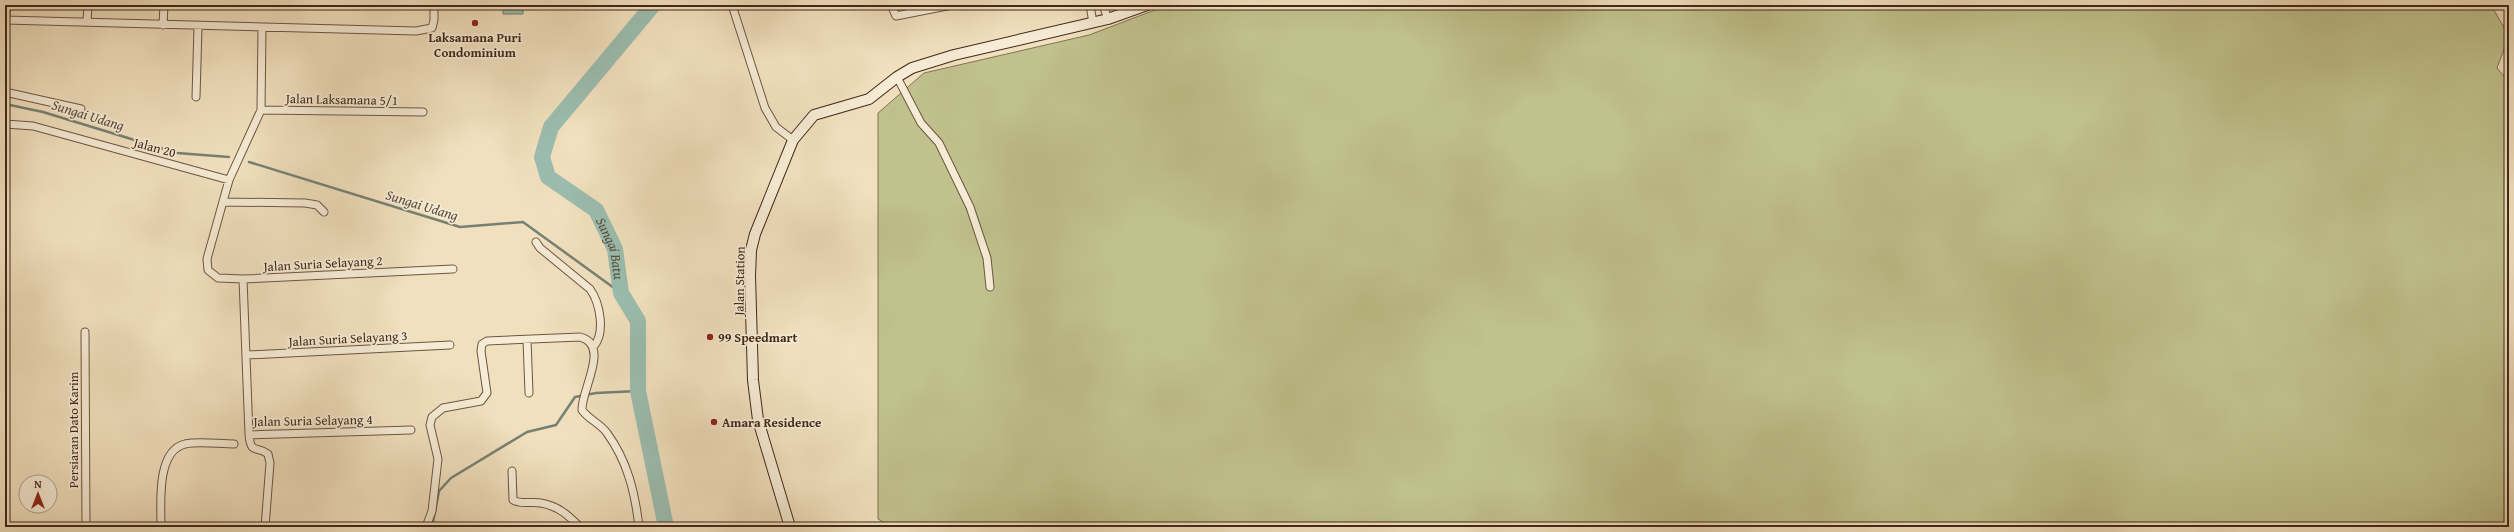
<svg xmlns="http://www.w3.org/2000/svg" width="2514" height="532" viewBox="0 0 2514 532" font-family="'Gentium Book Plus',serif">
	<style>
		.green { fill: #c0c18d; stroke: #807453 }
		.water { fill: #9bbdaf; stroke: #778173 }
		.lines { fill: none; stroke-linecap: round; stroke-linejoin: round }
		.stream { stroke: #778173; stroke-width: 2.5 }
		.river { stroke: #9bbdaf; stroke-width: 16 }
		.street-casing { stroke: #6d5642; stroke-width: 9 }
		.secondary-casing { stroke: #412819; stroke-width: 12 }
		.street { stroke: #f6ebd5; stroke-width: 7 }
		.secondary { stroke: #f6ebd5; stroke-width: 10 }
		.poi-dot { fill: #8f2418; stroke: #f6ebd5; stroke-width: 1.5 }
		.labels { text-anchor: middle; stroke-width: 3.5; stroke-linejoin: round; paint-order: stroke }
		.poi-label { font-size: 13px; font-weight: bold; fill: #412819; stroke: #f6ebd5; text-anchor: start }
		.street-label { font-size: 13px; fill: #412819; stroke: #f6ebd5 }
		.water-label { font-size: 14px; font-style: italic; fill: #584d3e; stroke: #f6ebd5 }
	</style>
	<rect width="100%" height="100%" fill="#f1e0be"/>
	<filter id="stains"><feTurbulence type="fractalNoise" baseFrequency=".005" numOctaves="4"/><feColorMatrix values="0 0 0 0 .2 0 0 0 0 .09 0 0 0 0 .02 0 0 0 .5 -.17"/></filter>
	<radialGradient id="worn" r=".72"><stop offset=".6" stop-color="#630" stop-opacity="0"/><stop offset="1" stop-color="#630" stop-opacity=".3"/></radialGradient>
	<path class="green" d="M1168,5H2491L2509,36L2497,68L2509,82V527H891L878,519V113L924,73L1089,35Z"/>
	<path class="water" d="M503,5H523V14H503Z"/>
	<g class="lines">
		<path class="stream" d="M5,104L43,112L164,149
			M177,153L229,157
			M249,162L460,227L523,222L621,293
			M432,527L439,491L451,478L527,432L556,425L575,397L596,393L638,391"/>
		<path class="river" id="s1" d="M653,5L551,127L542,157L548,177L596,210L615,249L621,293L638,321V391L666,527"/>
		<defs>
			<path id="street" d="M732,5L765,108L776,127L793,140
				M891,5L896,16L952,5
				M1090,5L1093,23
				M1103,5L1108,19
				M5,20L416,31L432,28L434,20V5
				M6,20V5
				M87,22L88,5
				M163,25L164,5
				M262,28L261,110L229,180L207,259L208,270L218,278L243,279L453,269
				M897,77L921,123L939,143L970,207L987,258L990,287
				M5,92L81,109
				M196,97L198,27
				M261,110L423,112
				M5,124L33,126L229,180
				M224,202L305,203L317,205L324,212
				M536,242L540,248L590,289C600,303 606,334 593,347
				M243,279L249,435L411,430
				M85,332L86,527
				M527,340L529,393
				M247,355L450,345
				M249,435C251,455 256,445 268,454L270,463L265,527
				M512,471L513,500C521,505 532,501 541,503C558,506 568,515 580,527
				M5,527H14
				M161,527C161,504 156,451 185,444C199,441 219,444 234,444
				M426,527L432,511L438,459L430,425L432,417L443,408L481,401L487,393L481,351L482,344L487,341L580,337C611,345 581,390 582,410C588,419 601,424 607,433C628,462 635,493 639,527"/>
			<path id="secondary" d="M790,527L758,420L753,380L750,276L751,250L755,234L793,140L814,115L869,99L897,77L912,68L954,55L1108,19L1147,5"/>
		</defs>
		<use href="#street" class="street-casing"/>
		<use href="#secondary" class="secondary-casing"/>
		<use href="#street" class="street"/>
		<use href="#secondary" class="secondary"/>
	</g>
	<g class="poi-dot">
		<circle cx="475" cy="23" r="4"/>
		<circle cx="710" cy="337" r="4"/>
		<circle cx="714" cy="422" r="4"/>
	</g>
	<g class="labels">
		<g class="poi-label">
			<text x="475" y="42" text-anchor="middle">Laksamana Puri<tspan x="475" dy="15">Condominium</tspan></text>
			<text x="718" y="342">99 Speedmart</text>
			<text x="722" y="427">Amara Residence</text>
		</g>
		<g class="street-label">
			<text transform="translate(342 99) rotate(1)" y="5">Jalan Laksamana 5/1</text>
			<text transform="translate(155 147) rotate(15)" y="5">Jalan 20</text>
			<text transform="translate(323 263) rotate(-3)" y="5">Jalan Suria Selayang 2</text>
			<text transform="translate(739 281) rotate(-89)" y="5">Jalan Station</text>
			<text transform="translate(348 338) rotate(-3)" y="5">Jalan Suria Selayang 3</text>
			<text transform="translate(313 420) rotate(-1)" y="5">Jalan Suria Selayang 4</text>
			<text transform="translate(73 430) rotate(-90)" y="5">Persiaran Dato Karim</text>
		</g>
		<g class="water-label">
			<text transform="translate(88 115) rotate(17)" y="5">Sungai Udang</text>
			<text transform="translate(422 205) rotate(17)" y="5">Sungai Udang</text>
			<text dy="5" stroke="none"><textPath href="#s1" startOffset="311">Sungai Batu</textPath></text>
		</g>
	</g>
	<rect width="2514" height="532" fill="none" stroke="#f1e0be" stroke-width="20"/>
	<rect x="6" y="6" width="2502" height="520" fill="none" stroke="#412819" stroke-width="2"/>
	<rect x="10" y="10" width="2494" height="512" fill="none" stroke="#412819"/>
	<g transform="translate(38 494)"><circle r="19" fill="#f6ebd5" stroke="#ae9d8a"/>
	<path d="M0-3L7 15L0 10L-7 15Z" fill="#8f2418"/>
	<text y="-6" font-size="11" font-weight="bold" text-anchor="middle" fill="#412819">N</text>
	</g>
	<rect width="100%" height="100%" filter="url(#stains)"/>
	<rect width="100%" height="100%" fill="url(#worn)"/>
</svg>
